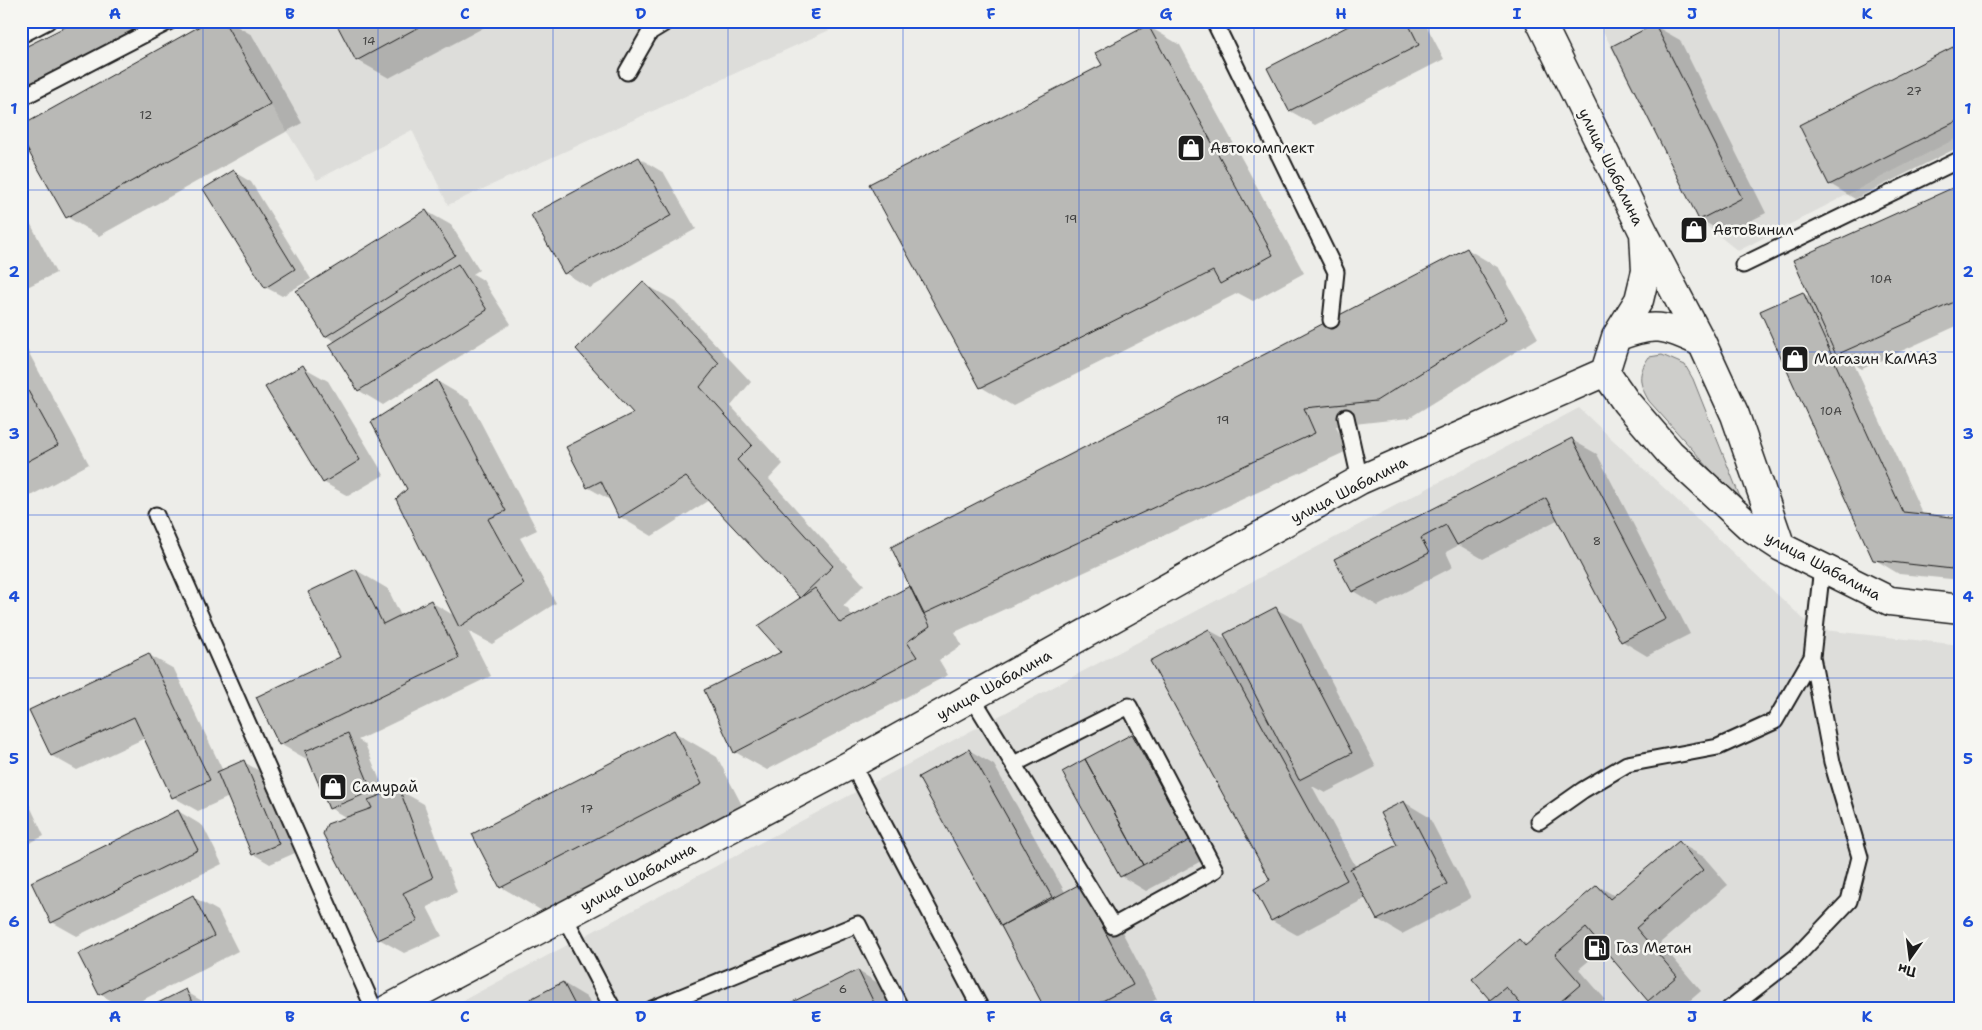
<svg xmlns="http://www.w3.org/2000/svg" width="1982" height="1030" viewBox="0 0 1982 1030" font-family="'Shantell Sans',sans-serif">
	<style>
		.built { fill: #ddddda }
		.green { fill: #cececb; stroke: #757574 }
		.shadow { fill: #0003; fill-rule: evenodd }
		.building { fill: #b9b9b6; stroke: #1c1c1c }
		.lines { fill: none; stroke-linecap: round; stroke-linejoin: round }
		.service-casing { stroke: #1c1c1c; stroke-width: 19 }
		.secondary-casing { stroke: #1c1c1c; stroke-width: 31 }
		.service { stroke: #f6f6f2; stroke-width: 15 }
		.secondary { stroke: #f6f6f2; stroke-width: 28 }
		.grid { fill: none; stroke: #1d4ed8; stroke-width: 1; stroke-opacity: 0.55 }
		.labels { text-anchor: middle; stroke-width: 5; stroke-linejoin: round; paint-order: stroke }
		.number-label { font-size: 12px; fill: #434342 }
		.poi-label { font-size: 15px; fill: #1c1c1c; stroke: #f6f6f2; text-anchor: start }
		.street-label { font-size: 15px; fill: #1c1c1c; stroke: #f6f6f2 }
		.neatline { fill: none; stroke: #1d4ed8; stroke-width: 2 }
		.grid-label { font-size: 16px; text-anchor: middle; font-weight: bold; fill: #1d4ed8 }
	</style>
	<rect width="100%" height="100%" fill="#edede9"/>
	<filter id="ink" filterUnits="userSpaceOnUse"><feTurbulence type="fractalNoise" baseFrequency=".02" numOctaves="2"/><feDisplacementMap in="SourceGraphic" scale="10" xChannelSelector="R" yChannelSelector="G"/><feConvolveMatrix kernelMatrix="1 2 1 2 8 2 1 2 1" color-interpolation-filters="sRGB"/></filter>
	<g filter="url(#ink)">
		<path class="built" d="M224,21H849L448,205L412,130L317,180L270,104Z
			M1598,21H1961V136L1738,251L1699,220Z
			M1579,408L1814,629L1961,645V1009H447Z"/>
		<path class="green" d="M1662,355L1685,365L1693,379L1744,507L1649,401C1639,384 1637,374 1649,357Z"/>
		<path class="shadow" d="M21,21H31L21,27Z
			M79,21H185L21,103Z
			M212,21H228L252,35L302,123L99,236L67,217Z
			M336,21H496L389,78L357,60Z
			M1361,21H1424L1444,59L1315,125L1290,111L1268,69Z
			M1148,26L1180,45L1304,273L1253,301L1238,293L1013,406L981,387L1104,66Z
			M1655,26L1680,40L1766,213L1725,234L1700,219Z
			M1953,49L1961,53V146L1855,199L1830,184Z
			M639,158L664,173L696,229L590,288L565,273Z
			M234,172L251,182L311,279L282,296L265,287Z
			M1961,185V324L1862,369L1854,364L1923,515L1961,519V580L1899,574L1874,559L1803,293L1811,298Z
			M21,205L56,273L21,290Z
			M426,211L451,225L479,270L473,274L483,280L511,324L383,405L358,390L336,342L326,336Z
			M1467,249L1499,268L1538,338L1409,418L1336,426L1347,451L955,632L962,645L939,660L948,675L767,770L735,752L783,652L802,598L709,500L652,536L620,517L612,501L587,487L635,413L643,283L675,301L751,382L731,406L783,464L769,479L864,585L843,606L847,608L853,617L911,587L1269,353ZM830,612L834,613L844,628L842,629Z
			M21,342L24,344L89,464L21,501Z
			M303,367L328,381L384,475L348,496L323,482Z
			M437,381L469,400L537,530L520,538L556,603L492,644L468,631L491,676L358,740L365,744L386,795L399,790L424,804L457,892L427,907L442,936L404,953L379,939L347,818L330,808L310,761L280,744L342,657L356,570L388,589L401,616L431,602L455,616L409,489Z
			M1572,440L1597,454L1690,634L1647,656L1622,641L1559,519L1483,559L1459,545L1446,552L1453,567L1378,606L1353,591L1336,560Z
			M1276,609L1301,623L1376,767L1325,793L1312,786L1356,867L1399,846L1404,802L1429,817L1471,898L1402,934L1377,919L1366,898L1297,935L1272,921L1255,889L1271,881L1209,630L1229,641Z
			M149,655L174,669L223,771L244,762L261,772L295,853L270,864L253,854L229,797L198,811L173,797L145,738L77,770L52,756Z
			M674,732L717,757L744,809L544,912L501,887Z
			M1132,735L1157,749L1214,854L1146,891L1121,876Z
			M969,750L994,765L1065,892L1105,899L1157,999L1139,1009H1046L919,778Z
			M21,787L44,836L21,847Z
			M178,811L203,826L222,864L77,936L52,922Z
			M1679,843L1704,857L1728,885L1660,943L1701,991L1680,1009H1664L1649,1000L1604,948L1579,969L1605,999L1594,1009H1527L1524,1006L1521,1009H1507L1490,999L1519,940L1528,945L1598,886L1615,896Z
			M193,897L218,911L238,951L125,1009L100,994Z
			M858,971L883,986L894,1009H781Z
			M563,983L588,998L593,1009H514Z
			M185,991L202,1001L206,1009H148Z"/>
		<path class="building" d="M77,21H168L21,94V49Z
			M209,21H224L270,104L66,218L21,138V126Z
			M335,21H430L356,61Z
			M1358,21H1407L1419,45L1289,111L1267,68Z
			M1655,24L1742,198L1699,220L1612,46Z
			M1148,25L1273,255L1220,284L1213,271L980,388L869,184L1102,65L1095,53Z
			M1953,47L1961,62V119L1829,185L1799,125Z
			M639,157L672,215L564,274L531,215Z
			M234,170L295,269L265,288L203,189Z
			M1961,184V299L1836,355L1793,260Z
			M426,210L455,255L325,337L296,291Z
			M1467,248L1507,319L1376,401L1304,408L1315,433L923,614L891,547L1269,352Z
			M458,264L487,310L358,391L329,345Z
			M643,281L719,363L700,387L752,445L737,460L833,566L800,598L686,477L619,518L601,481L587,488L566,447L633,413L576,349Z
			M1803,292L1903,512L1961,518V570L1873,560L1760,311Z
			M303,365L360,460L323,483L265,387Z
			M21,378L58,445L21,465Z
			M437,380L506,511L488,519L524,584L459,627L396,499L407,489L371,422Z
			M1572,438L1666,619L1621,642L1546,498L1457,545L1446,525L1421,538L1429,553L1352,592L1334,559Z
			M356,569L383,624L431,600L459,658L279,745L256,697L340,657L308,592Z
			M910,586L930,626L907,642L917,657L734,753L704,690L781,652L758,626L815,588L840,623Z
			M1276,607L1352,753L1299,780L1224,634Z
			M1209,629L1347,880L1271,921L1254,889L1270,880L1150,661Z
			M149,653L210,780L172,798L134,717L51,756L29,710Z
			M674,730L702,784L500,888L472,834Z
			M348,733L372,791L329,809L305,751Z
			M1132,734L1190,840L1143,865L1085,759Z
			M969,749L1052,897L1001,926L918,777Z
			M1085,759L1143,865L1120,877L1062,772Z
			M244,760L279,844L252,855L217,772Z
			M399,788L433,878L403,893L418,921L378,940L323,834L327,824L372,808L368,800Z
			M1404,801L1447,884L1377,920L1350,869L1397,845L1380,813Z
			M178,810L198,850L51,923L31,882Z
			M1679,841L1703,870L1636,928L1677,976L1648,1001L1586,928L1555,954L1581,984L1552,1009H1525L1506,987L1490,1000L1472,979L1519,939L1525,946L1597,885L1610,899Z
			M1080,884L1133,985L1087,1009H1045L1001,926Z
			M193,895L214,936L99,995L78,954Z
			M858,970L877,1009H778Z
			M563,982L577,1009H511Z
			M186,989L195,1009H146Z"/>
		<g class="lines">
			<defs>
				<path id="service" d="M1214,21L1336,272L1331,320
					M21,35L48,21
					M627,72L650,32L668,21
					M21,98L170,21
					M1743,265L1961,159
					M1346,417L1360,480
					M156,515L374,1009
					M972,697L1113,926L1215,870L1129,706L1014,764
					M852,764L981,1009
					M1539,821L1583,790L1627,764L1718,747L1775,721L1812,657
					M564,916L613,1009
					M652,1009L858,924L901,1009
					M1729,1009L1796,957L1849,901L1860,857L1832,762L1812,657L1822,567"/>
				<path id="secondary" d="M1540,21L1644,233L1702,343L1735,415L1781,547
					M1644,233L1646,271L1639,300L1616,337L1605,372L1626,402L1670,453L1749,526L1781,547L1890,601L1961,609
					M1616,337C1654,322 1665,325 1702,343
					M388,1009L852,764L1360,480L1605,372"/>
			</defs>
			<use href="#service" class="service-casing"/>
			<use href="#secondary" class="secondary-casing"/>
			<use href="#service" class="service"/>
			<use href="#secondary" class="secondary"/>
		</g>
	</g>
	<path class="grid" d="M203,21V1009M378,21V1009M553,21V1009M728,21V1009M903,21V1009M1079,21V1009M1254,21V1009M1429,21V1009M1604,21V1009M1779,21V1009M21,190H1961M21,352H1961M21,515H1961M21,678H1961M21,840H1961"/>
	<defs>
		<symbol id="shop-square" viewBox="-11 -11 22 22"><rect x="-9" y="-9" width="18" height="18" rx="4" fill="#1c1c1c" stroke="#f6f6f2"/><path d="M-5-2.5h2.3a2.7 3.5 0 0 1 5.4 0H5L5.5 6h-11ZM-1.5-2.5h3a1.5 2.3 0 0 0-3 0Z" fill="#fff"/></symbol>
		<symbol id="fuel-square" viewBox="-11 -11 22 22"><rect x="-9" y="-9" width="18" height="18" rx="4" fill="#1c1c1c" stroke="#f6f6f2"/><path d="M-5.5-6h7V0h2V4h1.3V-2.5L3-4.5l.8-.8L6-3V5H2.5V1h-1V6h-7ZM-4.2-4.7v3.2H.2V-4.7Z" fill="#fff"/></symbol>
	</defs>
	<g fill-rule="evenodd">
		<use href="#shop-square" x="1175" y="132" width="32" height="32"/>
		<use href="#shop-square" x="1678" y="214" width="32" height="32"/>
		<use href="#shop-square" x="1779" y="343" width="32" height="32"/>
		<use href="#shop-square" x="317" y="771" width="32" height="32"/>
		<use href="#fuel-square" x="1581" y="932" width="32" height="32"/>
	</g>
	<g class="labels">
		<g class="number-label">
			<text x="369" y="45">14</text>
			<text x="1914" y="95">27</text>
			<text x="146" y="119">12</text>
			<text x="1071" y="223">19</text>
			<text x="1881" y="283">10А</text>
			<text x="1831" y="415">10А</text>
			<text x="1223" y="424">19</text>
			<text x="1597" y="545">8</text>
			<text x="587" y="813">17</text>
			<text x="843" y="993">6</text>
		</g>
		<g class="poi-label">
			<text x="1210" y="153">Автокомплект</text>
			<text x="1713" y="235">АвтоВинил</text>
			<text x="1814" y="364">Магазин КаМАЗ</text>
			<text x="352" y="792">Самурай</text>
			<text x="1616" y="953">Газ Метан</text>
		</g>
		<g class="street-label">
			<text transform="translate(1611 167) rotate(64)" y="5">улица Шабалина</text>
			<text transform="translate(1349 490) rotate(-27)" y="5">улица Шабалина</text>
			<text transform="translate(1823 566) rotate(28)" y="5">улица Шабалина</text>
			<text transform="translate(994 685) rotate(-29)" y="5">улица Шабалина</text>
			<text transform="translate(638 877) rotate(-28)" y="5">улица Шабалина</text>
		</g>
	</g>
	<rect width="1982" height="1030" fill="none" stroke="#f6f6f2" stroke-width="55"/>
	<g transform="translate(1910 958) rotate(194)" stroke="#f6f6f2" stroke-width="4" paint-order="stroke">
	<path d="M0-4L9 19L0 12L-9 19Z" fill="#1c1c1c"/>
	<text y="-8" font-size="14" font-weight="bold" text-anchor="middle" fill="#1c1c1c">Пн</text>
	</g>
	<rect x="28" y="28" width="1926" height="974" class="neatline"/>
	<g class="grid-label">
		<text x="115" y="19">A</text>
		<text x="290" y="19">B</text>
		<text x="465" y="19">C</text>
		<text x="641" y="19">D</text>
		<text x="816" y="19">E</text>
		<text x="991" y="19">F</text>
		<text x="1166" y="19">G</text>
		<text x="1341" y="19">H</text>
		<text x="1517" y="19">I</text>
		<text x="1692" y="19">J</text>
		<text x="1867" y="19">K</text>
		<text x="14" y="114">1</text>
		<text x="1968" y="114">1</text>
		<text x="14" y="277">2</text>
		<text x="1968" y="277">2</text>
		<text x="14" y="439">3</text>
		<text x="1968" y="439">3</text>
		<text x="14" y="602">4</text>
		<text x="1968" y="602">4</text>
		<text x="14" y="764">5</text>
		<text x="1968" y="764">5</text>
		<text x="14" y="927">6</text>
		<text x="1968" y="927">6</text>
		<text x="115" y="1022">A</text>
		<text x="290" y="1022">B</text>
		<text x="465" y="1022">C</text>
		<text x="641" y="1022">D</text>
		<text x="816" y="1022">E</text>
		<text x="991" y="1022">F</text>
		<text x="1166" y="1022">G</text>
		<text x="1341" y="1022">H</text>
		<text x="1517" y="1022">I</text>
		<text x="1692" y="1022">J</text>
		<text x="1867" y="1022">K</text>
	</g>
</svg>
